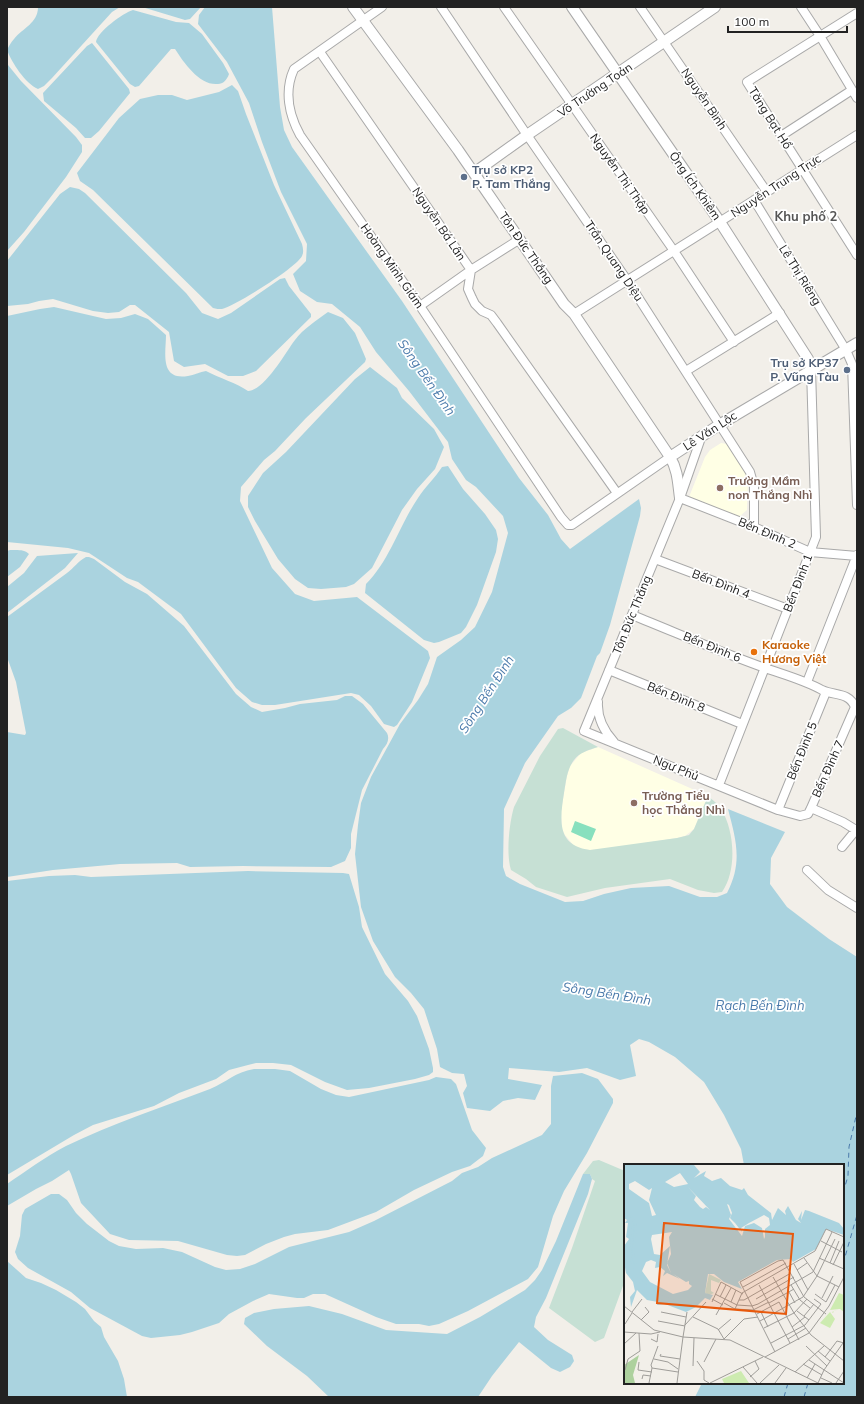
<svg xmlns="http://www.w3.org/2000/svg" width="864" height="1404" viewBox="0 0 864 1404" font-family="Mulish,sans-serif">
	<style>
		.education { fill: #ffffe5 }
		.wetland { fill: #c6e0d4 }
		.pitch { fill: #88e0be }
		.water { fill: #aad3df }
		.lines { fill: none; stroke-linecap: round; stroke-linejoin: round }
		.ferry { stroke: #4a7aab; stroke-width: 1; stroke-dasharray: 5 4; stroke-linecap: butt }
		.minor-casing { stroke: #a9a9a9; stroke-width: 10 }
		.tertiary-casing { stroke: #a9a9a9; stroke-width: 12 }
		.minor { stroke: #fff; stroke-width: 8 }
		.tertiary { stroke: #fff; stroke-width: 10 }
		.service-dot { fill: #5c6f8a; stroke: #fff; stroke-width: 1.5 }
		.education-dot { fill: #8d6e63; stroke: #fff; stroke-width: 1.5 }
		.food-dot { fill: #e8710a; stroke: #fff; stroke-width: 1.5 }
		.labels { text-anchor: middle; stroke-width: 3.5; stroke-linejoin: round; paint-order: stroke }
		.street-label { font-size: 12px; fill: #222; stroke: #fff }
		.service-label { font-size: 12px; font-weight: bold; fill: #4e5e75; stroke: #fff; text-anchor: start }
		.education-label { font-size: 12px; font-weight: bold; fill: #785e54; stroke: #fff; text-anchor: start }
		.food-label { font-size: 12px; font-weight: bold; fill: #c56008; stroke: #fff; text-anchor: start }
		.neighbourhood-label { font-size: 13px; font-weight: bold; fill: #555; stroke: #fff }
		.water-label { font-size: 13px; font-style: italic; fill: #4a7aab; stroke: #fff }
		.inset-river { fill: none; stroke: #aad3df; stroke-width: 2 }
		.inset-road { fill: none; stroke: #9f9d99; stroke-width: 1 }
		.view { fill: #e8590c; fill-opacity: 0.15; stroke: #e8590c; stroke-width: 2 }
		.inset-edge { fill: none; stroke: #222; stroke-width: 2 }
	</style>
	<rect width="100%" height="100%" fill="#f2efe9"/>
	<path class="education" d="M721,443L727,444L745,471L748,479L747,510L739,517L689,497L705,457L710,450Z
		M598,747L708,796L694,829L685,836L677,838L606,849L590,850L581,849L574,846L565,835L562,829L561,811L567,776L570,766L581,753Z"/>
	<path class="wetland" d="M563,728L598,747C589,750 580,752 574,760C567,769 566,781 564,793C560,819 556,846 590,850L677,838L689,835L694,829L708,796C712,800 719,804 721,809C735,831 737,871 722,892L714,893L698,890L670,879L605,888L567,897L536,887L526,879L511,870C506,854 509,824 514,807L540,756L558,729Z
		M599,1160L625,1171V1274L624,1283L604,1338L595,1342L549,1308L572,1248L595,1181L592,1179L590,1174H583L593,1161Z"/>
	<path class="pitch" d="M575,821L596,829L591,841L571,832Z"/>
	<path class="water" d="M38,7H120L112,12L52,78L44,86L38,89C25,83 12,63 7,50C9,46 11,42 14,39C23,28 38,23 38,7Z
		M142,7H201L190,19L185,20Z
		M205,7H272L280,107L284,130L292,147L402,301L519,478L548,515L561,539L570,549L639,499L641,508L640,516L610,625L600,653L597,656L581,698L571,708L558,716L525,763L504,809L503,867L506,876L520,884L565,902L583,901L604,894L631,888L669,886L700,897H717L727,893C743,862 736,840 728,809L785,832L771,858L770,884L787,907L829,939L857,957V1397H695L702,1383H843V1165H744L741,1149L724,1115L704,1082L675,1057L649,1042L639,1039L630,1045L636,1076L620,1080L587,1068L559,1072L509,1068L508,1079L542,1085L535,1100L518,1098L503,1101L490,1111L467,1108L463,1093L467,1086L464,1074L452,1073L440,1067L437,1049L424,1009L411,993L395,977L373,941L361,907L355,854L358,825L361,803L371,777L400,724L418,700L428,684L437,657L461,640L475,627L492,592L508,533L503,516L476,487L466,480L452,459L448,442L409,391L376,352L360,327L332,304L317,302L300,291L293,274L306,261L307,244L281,192L262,142L249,103L227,62L198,24L199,15Z
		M133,10L176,22L189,23L202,34L223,63L229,74C227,80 223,84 218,84C200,86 184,63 175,49H171L139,86L135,87L130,84L96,42C97,32 123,13 133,10Z
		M92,43L129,89L130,93L99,131L91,138H85L76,128L44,101L43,93L87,46Z
		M7,62L8,65L21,81L76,137L82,145V152L66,177L24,232L7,251Z
		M232,85L238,91L246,114L274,185L302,244C303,248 304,252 302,256C296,268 235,306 222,309C219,309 216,309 213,308L93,190L80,181L77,173L119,118L140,99L158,95H172L187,100L219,92Z
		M70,187L79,189L85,193L186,293L202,313L218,319L231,313L280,279L285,278L289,286L311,314V317L256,371L243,376H228L205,364L184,367L174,361L169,332L135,305H130L119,312L108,313L93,311L53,299L39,301L28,304L7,306V261L60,194Z
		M54,307L106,319L121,318L135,314L148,319L166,335C166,352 159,381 188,376C194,375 200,372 206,371C219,378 237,383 248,391C265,390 285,353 295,340C303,329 317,320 328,312L343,318L355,333L366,359L365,362L306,418L275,451L264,460L241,487L240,501L272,568L295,594L314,601L357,597L428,651L430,658L412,702L397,725L394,727L384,724L371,706L359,695L351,693L275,705H262L252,702L236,688L181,614L138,582L127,578L89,553L68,548L7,542V316L40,309Z
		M370,367L397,388L402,398L434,429L444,447L435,469L417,489L402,510L372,568L354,584L346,587L321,589L308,588L295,579L278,559L255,521L248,507V496L263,473L286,452L355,379Z
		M448,466L463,489L485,514L496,530L498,539L496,552L477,605L466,627L461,633L439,642L434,643L424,640L365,593L366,584C390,560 399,526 418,498C425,487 435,478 442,467Z
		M10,550C16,550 25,549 29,554L20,567L7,577V551Z
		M78,553L65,568L7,613V587L24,573L37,556Z
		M86,557H89L94,559L125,582L147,594L184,626L236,694L251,707L262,712L285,708L300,704L337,700L345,696H352L363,704L387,733C390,739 387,745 383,749L362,790L351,834V848L345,861L331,867L243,866L190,867L177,863L120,864L53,870L7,877V732L25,735L26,733L16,682L7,657V617C27,602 47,588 67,573C74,568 78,561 86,557Z
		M248,871L343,873L349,874L359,907L362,927L385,974L408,1001L417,1016L429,1049L433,1068V1072L429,1075L415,1079L369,1088L347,1090L325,1082L291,1065L273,1063H256L248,1065L229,1070L216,1079L179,1093L154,1106L93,1125L74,1135L7,1175V881L49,876L75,875L91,877Z
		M254,1069H275L290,1071L321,1089L336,1095L349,1097L429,1080L436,1077L451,1079L456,1084L472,1130L486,1148L483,1156L470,1166L452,1172L414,1190L376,1212L328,1230L295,1234L284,1237L266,1244L245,1255L237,1256L227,1255L178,1241L129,1240L110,1234L81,1203L71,1174L69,1170L52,1181L36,1189L7,1206V1184C26,1171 45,1157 66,1146C112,1124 162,1107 210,1089C227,1082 235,1072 254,1069Z
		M582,1073L598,1079L613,1099V1103L587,1153L564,1191L553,1216L538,1267L528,1279L468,1311L439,1324L429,1326L419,1324H396L376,1317L325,1294H313L304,1298H297L269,1294L253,1301L229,1314L219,1323L192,1332L180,1335L151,1338L142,1336L90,1308L71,1292L28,1268L18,1259L15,1252L20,1236L22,1215L25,1209L51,1194H59L67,1200L76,1213L87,1224L109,1241L119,1246L136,1249L163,1248L182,1252L215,1267L226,1270L240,1269L255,1264L289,1247L349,1232L374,1221L452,1181L462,1173L478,1167L492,1158L542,1135L551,1124V1086L553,1076Z
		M583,1174H590L592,1179L588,1194L546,1298L536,1317L534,1327L548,1340L572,1355L574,1361L570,1367L560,1372L551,1368L519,1342L492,1376L478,1397H329L307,1376L267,1346L244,1324L245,1318L254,1313L274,1309L309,1306L342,1314L386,1330L447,1334L480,1317L525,1290L535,1280L542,1270L556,1241Z
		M7,1261L26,1278L41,1283L56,1290L76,1302L85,1309L94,1321L101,1327L104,1337L118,1361L124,1379L127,1397H7Z"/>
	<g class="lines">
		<path class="ferry" d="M843,1193L848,1176L849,1147L857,1112
			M843,1264L857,1215
			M784,1397L788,1383
			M804,1397L808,1383"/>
		<defs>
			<path id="minor" d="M382,7L294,69C284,91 289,115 300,135L420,306L561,517L568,525H572L670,457
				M441,7L527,135L627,280L750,472L754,486V527
				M504,7L674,251L734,342
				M640,7L767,192
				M801,7L820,36L857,98
				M857,13L747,82L857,255
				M320,52L471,270L468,289L472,298L475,304L482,311L491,315L497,323L617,493
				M781,136L852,90
				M754,200L846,350L852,364L857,505
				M420,306L471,270L520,239
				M574,314L857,135
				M686,371L780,313
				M702,435L680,498L584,731L778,810L800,816L808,814L811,808L855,707
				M680,498L754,527L810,552L857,556
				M655,559L788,609
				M632,615C677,633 720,652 765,668C785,675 804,680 822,690C835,696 849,692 855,707
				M609,670L742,724
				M807,682L857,555
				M598,702C597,717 603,730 614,742
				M719,785L816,537L811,369
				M811,808L843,822L856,830L842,847
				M778,810L826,692
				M807,870L828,890L857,908"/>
			<path id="tertiary" d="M353,7L458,150L564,304L574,314L670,457C678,470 678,484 680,498
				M572,7L720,222L808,359L811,369
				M474,173L527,135L715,7
				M670,457L719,425L857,343"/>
		</defs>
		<use href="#minor" class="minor-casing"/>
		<use href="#tertiary" class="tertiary-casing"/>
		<use href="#minor" class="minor"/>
		<use href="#tertiary" class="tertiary"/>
	</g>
	<g class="service-dot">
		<circle cx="464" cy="177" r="4"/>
		<circle cx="847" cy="370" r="4"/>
	</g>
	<g class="education-dot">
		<circle cx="720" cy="488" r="4"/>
		<circle cx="634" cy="803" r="4"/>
	</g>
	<circle class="food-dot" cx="754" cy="652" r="4"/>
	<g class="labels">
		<g class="street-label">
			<text transform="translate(595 90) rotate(-34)" y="4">Võ Trường Toản</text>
			<text transform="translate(704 99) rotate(56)" y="4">Nguyễn Bình</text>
			<text transform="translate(770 118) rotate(58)" y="4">Tăng Bạt Hổ</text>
			<text transform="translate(620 174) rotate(55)" y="4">Nguyễn Thị Thập</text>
			<text transform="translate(695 186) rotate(55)" y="4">Ông Ích Khiêm</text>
			<text transform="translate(776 186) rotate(-33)" y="4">Nguyễn Trung Trực</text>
			<text transform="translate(439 224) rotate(56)" y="4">Nguyễn Bá Lân</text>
			<text transform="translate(526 248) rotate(55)" y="4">Tôn Đức Thắng</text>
			<text transform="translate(614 261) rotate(56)" y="4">Trần Quang Diệu</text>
			<text transform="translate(392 266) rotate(55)" y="4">Hoàng Minh Giám</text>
			<text transform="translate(800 275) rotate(58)" y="4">Lê Thị Riêng</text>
			<text transform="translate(710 431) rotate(-33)" y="4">Lê Văn Lộc</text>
			<text transform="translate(767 533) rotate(23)" y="4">Bến Đình 2</text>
			<text transform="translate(798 583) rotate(-69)" y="4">Bến Đình 1</text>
			<text transform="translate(721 584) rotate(21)" y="4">Bến Đình 4</text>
			<text transform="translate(632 615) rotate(-68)" y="4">Tôn Đức Thắng</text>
			<text transform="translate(712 647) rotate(22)" y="4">Bến Đình 6</text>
			<text transform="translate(676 697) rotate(22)" y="4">Bến Đình 8</text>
			<text transform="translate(802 751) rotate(-68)" y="4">Bến Đình 5</text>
			<text transform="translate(676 768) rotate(22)" y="4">Ngư Phủ</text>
			<text transform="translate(828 769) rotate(-66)" y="4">Bến Đình 7</text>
		</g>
		<g class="service-label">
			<text x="472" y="174">Trụ sở KP2<tspan x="472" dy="14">P. Tam Thắng</tspan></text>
			<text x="839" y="367" text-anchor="end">Trụ sở KP37<tspan x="839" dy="14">P. Vũng Tàu</tspan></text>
		</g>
		<g class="education-label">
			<text x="728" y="485">Trường Mầm<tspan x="728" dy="14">non Thắng Nhì</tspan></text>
			<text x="642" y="800">Trường Tiểu<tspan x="642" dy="14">học Thắng Nhì</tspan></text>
		</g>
		<g class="food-label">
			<text x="762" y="649">Karaoke<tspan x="762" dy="14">Hương Việt</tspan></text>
		</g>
		<g class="neighbourhood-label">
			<text x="806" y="221">Khu phố 2</text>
		</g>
		<g class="water-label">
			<text transform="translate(427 377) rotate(55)" y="5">Sông Bến Đình</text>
			<text transform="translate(486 694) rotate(-57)" y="5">Sông Bến Đình</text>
			<text transform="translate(607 993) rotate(9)" y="5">Sông Bến Đình</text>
			<text x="760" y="1010">Rạch Bến Đình</text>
		</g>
	</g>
	<g transform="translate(624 1164)">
		<rect width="220" height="220" fill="#f2efe9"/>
		<path d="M215,129L220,131V148L216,145H215L210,147L209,149L208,148L215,145L206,146ZM206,148L211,155L206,164L196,159ZM117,207L125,219H100L98,215Z" fill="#cdebb0"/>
		<path d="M15,191L9,211L11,219H0V201Z" fill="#add19e"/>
		<path d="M85,110L97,116L95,119L87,116V127L90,129L85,131L81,129Z" fill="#c6e0d4"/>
		<path d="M0,1H70L76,8L70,14L82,7L80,12L88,17L97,14L106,22L118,26L120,24L124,31L147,49L148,56L154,44L162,51L161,47L164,42L172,56L177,59L174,55L178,47L177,56L181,46L185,47L215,59L220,65V71L202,65L192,85L169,98L167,95L153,96L114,118L118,125L100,118L90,110H84L81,129L89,131L86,136L81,134L72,143L62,148L41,140L33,141L34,138L23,136L13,126L7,143L6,133L11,127L9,118L2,109L0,98V82L5,75L2,73L4,59H1L3,56L0,54ZM56,9L64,20L50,23L41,18ZM11,17L25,26L28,24L25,36L32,51L28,52L25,39L5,25V20ZM64,23L86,46L87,47L86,46L82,43L79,45L76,43L70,36L72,32ZM103,40L105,41L108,49L106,54L111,59L118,68L117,64L125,59L140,51L145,54L146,61L141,65V73L140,75L138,64L130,59L121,62L118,72L105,55L107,51ZM48,68L45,73L47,90L43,99L47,109L43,101L46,82L36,91L30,90L27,75L28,71ZM27,96L32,98L31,104L36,103L41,107L39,112L43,109L56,115L49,110L62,118L65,117V120L68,122L64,126L49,130L26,118L18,107L22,98Z" fill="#aad3df" fill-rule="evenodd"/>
		<path class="inset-river" d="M0,44L7,51L12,60L9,93L17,117L33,131L60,140L63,146M0,46L7,55L9,64L6,93L17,119L31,132L61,143"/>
		<path class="inset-road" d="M197,77L218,88M180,94L193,112L215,123M195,94L220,105M206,99L215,77M170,100L184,126M209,101L220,78M173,106L183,99M149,113L170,149L187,171L220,197M135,121L166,179M167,121L176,136L186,144M119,123L162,99M165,128L171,139M91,130L113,141L128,142L134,140L189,108L208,68M191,130L202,138M96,133L102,121M198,134L209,112M88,135L99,141M132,135L170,113M115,136H120L167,109M88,138L97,118L119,130M107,138L112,126M202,138L211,121M100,139L111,145L129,146L145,138M145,139L170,125M0,142L30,166L59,173L106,176L194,219M111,145L118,129L191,87L202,65L220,73M173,147L185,156M8,148L18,135M37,148L62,153M137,148L144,163M133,150L155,138L175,176M92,151L107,124M180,152L190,140M69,153L94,165L100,175M17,156L25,148L21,143M34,157L61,162M136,157L179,133L193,112L211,75M1,160L8,149M61,161L82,138M168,163L181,153M140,164L170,149L183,135M94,166L107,155M0,168L27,170L36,168M59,173L63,148M27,175L33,178L34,170M100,175L120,155L134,153M164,175L182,164M147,179L181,161L197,140L190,135M0,180L12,169M182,182L203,202M194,187L206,197M151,188L116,118L154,97L159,96L180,133L202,150M37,190L36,192L56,195M141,193L185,169L205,142L220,113M201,193L213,177L220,179M30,195L44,198L54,205M185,196L220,219M73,197L80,207V216L85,219M15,198L14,206L28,208M80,198L92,175M179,200L198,211M69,202L70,174M119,203L133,219M28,204L54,208M1,206L4,195L16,187L15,169M171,208L200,182M126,213L135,205L131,197M183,214L191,200M197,214L208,219M18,215L19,211L27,212M25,219L28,204L27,201L34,182M53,219L59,173M86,219L139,193M136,219L155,201M151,219L162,204M194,219L200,206L219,179M212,219L220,207"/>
		<path class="view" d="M40,59L169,70L162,150L33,139Z"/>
		<rect width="220" height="220" class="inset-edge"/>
	</g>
	<rect width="864" height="1404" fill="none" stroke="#222222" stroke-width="16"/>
	<path d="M728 26v6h119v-6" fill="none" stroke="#222222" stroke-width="2"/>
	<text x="734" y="26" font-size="12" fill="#222222" stroke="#ffffff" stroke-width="3" paint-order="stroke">100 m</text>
</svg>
